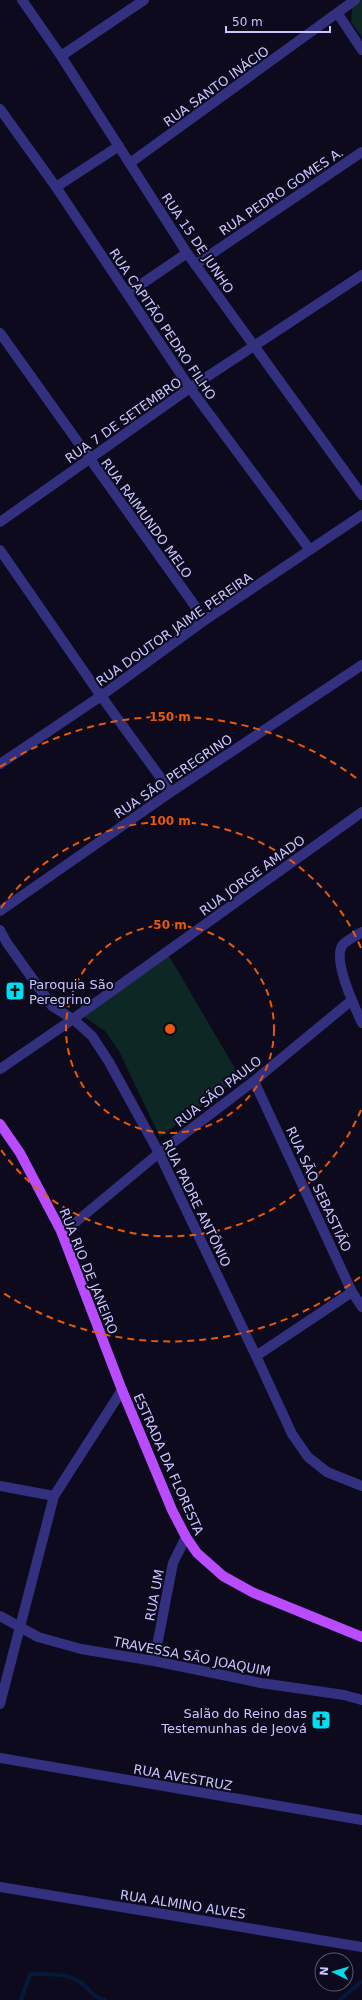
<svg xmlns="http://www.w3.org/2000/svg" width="362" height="2000" viewBox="0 0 362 2000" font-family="'DejaVu Sans',sans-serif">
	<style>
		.green { fill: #0d2725 }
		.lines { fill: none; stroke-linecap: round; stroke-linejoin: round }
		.stream { stroke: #05193a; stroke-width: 4 }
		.minor { stroke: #33317f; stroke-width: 10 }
		.major { stroke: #b94cff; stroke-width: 10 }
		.ring { fill: none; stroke: #e8590c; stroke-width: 2; stroke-dasharray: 7 5 }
		.labels { text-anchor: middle; stroke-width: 4; stroke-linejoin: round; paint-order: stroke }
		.street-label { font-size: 13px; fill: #cbc5ff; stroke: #0d0a1d }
		.poi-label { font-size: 13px; fill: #cbc5ff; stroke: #0d0a1d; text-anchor: start }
		.centre { fill: #e8590c; stroke: #0d0a1d; stroke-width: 2 }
		.ring-label { font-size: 12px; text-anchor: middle; font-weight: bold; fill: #e8590c; stroke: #0d0a1d; stroke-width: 4; stroke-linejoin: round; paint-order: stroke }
	</style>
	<rect width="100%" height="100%" fill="#0d0a1d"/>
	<path class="green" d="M353,0H362V37L351,22Z
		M169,956L240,1077L160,1137L119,1051L105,1031L83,1016Z"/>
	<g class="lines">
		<path class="stream" d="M21,2000L30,1974C44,1974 68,1973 80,1982C89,1988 93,1998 105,2000
			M340,2000L361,1982"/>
		<path class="minor" d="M22,0L61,56L187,253L362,495
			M338,14L362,50
			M61,56L144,0
			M0,109L56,187L190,388L310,550
			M130,163L355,0
			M56,187L119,146
			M195,265L362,152
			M127,294L187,253
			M0,333L205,620
			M0,522L190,388L362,275
			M0,550L101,696L171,792
			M0,764L101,696L205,620L362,515
			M0,911L171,792L362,665
			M0,930L7,943L52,1006L73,1019L92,1036L109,1062L159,1153L256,1356L292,1434L308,1457L327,1472L362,1486
			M362,932C356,936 345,941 342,946C333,961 355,1008 362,1023
			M0,1069L73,1019L362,812
			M254,1081L352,1292L362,1307
			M61,1231L71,1226L159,1153L254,1081L352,1000
			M256,1356L352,1292
			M0,1486L54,1496
			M0,1616L38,1637L81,1649L154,1661L261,1683L344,1695L362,1700
			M154,1661L173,1563L186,1537
			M0,1704L54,1496L122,1390
			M0,1758L362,1820
			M0,1887L362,1947"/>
		<path class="major" d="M0,1124L20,1153L61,1231L122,1390L172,1510L186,1537L197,1553L223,1576L254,1593L362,1637"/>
	</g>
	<g class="ring">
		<circle cx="170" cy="1029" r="104"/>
		<path d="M361 1110A208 208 0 0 1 1 1150M1 908A208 208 0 0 1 361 948"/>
		<path d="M360 1277A312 312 0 0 1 0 1291M0 767A312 312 0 0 1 360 781"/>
	</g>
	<defs>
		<symbol id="church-square" viewBox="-11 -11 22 22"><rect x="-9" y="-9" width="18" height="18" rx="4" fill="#00ddf0" stroke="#0d0a1d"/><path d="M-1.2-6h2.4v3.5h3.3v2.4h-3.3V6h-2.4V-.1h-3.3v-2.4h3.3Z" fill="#111"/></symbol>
	</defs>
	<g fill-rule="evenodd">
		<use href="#church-square" x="4" y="980" width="22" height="22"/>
		<use href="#church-square" x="310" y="1709" width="22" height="22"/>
	</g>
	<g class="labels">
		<g class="street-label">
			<text transform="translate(216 86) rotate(-36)" y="5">RUA SANTO INÁCIO</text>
			<text transform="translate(281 191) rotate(-34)" y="5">RUA PEDRO GOMES A.</text>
			<text transform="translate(198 243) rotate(56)" y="5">RUA 15 DE JUNHO</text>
			<text transform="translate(163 324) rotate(56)" y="5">RUA CAPITÃO PEDRO FILHO</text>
			<text transform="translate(123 420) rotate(-35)" y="5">RUA 7 DE SETEMBRO</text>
			<text transform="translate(147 518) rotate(54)" y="5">RUA RAIMUNDO MELO</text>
			<text transform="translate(174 629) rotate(-35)" y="5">RUA DOUTOR JAIME PEREIRA</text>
			<text transform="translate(173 776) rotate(-34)" y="5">RUA SÃO PEREGRINO</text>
			<text transform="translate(252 875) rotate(-36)" y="5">RUA JORGE AMADO</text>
			<text transform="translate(218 1091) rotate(-38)" y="5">RUA SÃO PAULO</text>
			<text transform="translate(319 1189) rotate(65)" y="5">RUA SÃO SEBASTIÃO</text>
			<text transform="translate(197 1203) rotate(64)" y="5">RUA PADRE ANTÔNIO</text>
			<text transform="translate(89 1271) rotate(68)" y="5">RUA RIO DE JANEIRO</text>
			<text transform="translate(169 1464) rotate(66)" y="5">ESTRADA DA FLORESTA</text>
			<text transform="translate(154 1595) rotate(-79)" y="5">RUA UM</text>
			<text transform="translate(192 1656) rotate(11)" y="5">TRAVESSA SÃO JOAQUIM</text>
			<text transform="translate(183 1777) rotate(10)" y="5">RUA AVESTRUZ</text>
			<text transform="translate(183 1904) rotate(9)" y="5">RUA ALMINO ALVES</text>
		</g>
		<g class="poi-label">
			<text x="29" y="989">Paroquia São<tspan x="29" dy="15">Peregrino</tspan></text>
			<text x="307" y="1718" text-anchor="end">Salão do Reino das<tspan x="307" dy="15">Testemunhas de Jeová</tspan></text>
		</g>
	</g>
	<circle cx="170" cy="1029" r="6" class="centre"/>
	<g class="ring-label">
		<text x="170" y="721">150 m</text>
		<text x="170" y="825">100 m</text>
		<text x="170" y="929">50 m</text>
	</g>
	<g transform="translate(334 1972) rotate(275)"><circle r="19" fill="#0d0a1d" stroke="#595577"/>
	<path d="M0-3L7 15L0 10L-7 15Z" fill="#00ddf0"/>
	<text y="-6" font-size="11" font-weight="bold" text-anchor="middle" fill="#cbc5ff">N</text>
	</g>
	<path d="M226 26v6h104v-6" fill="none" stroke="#cbc5ff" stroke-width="2"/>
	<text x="232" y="26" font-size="12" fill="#cbc5ff" stroke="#0d0a1d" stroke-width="3" paint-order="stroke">50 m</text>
</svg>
